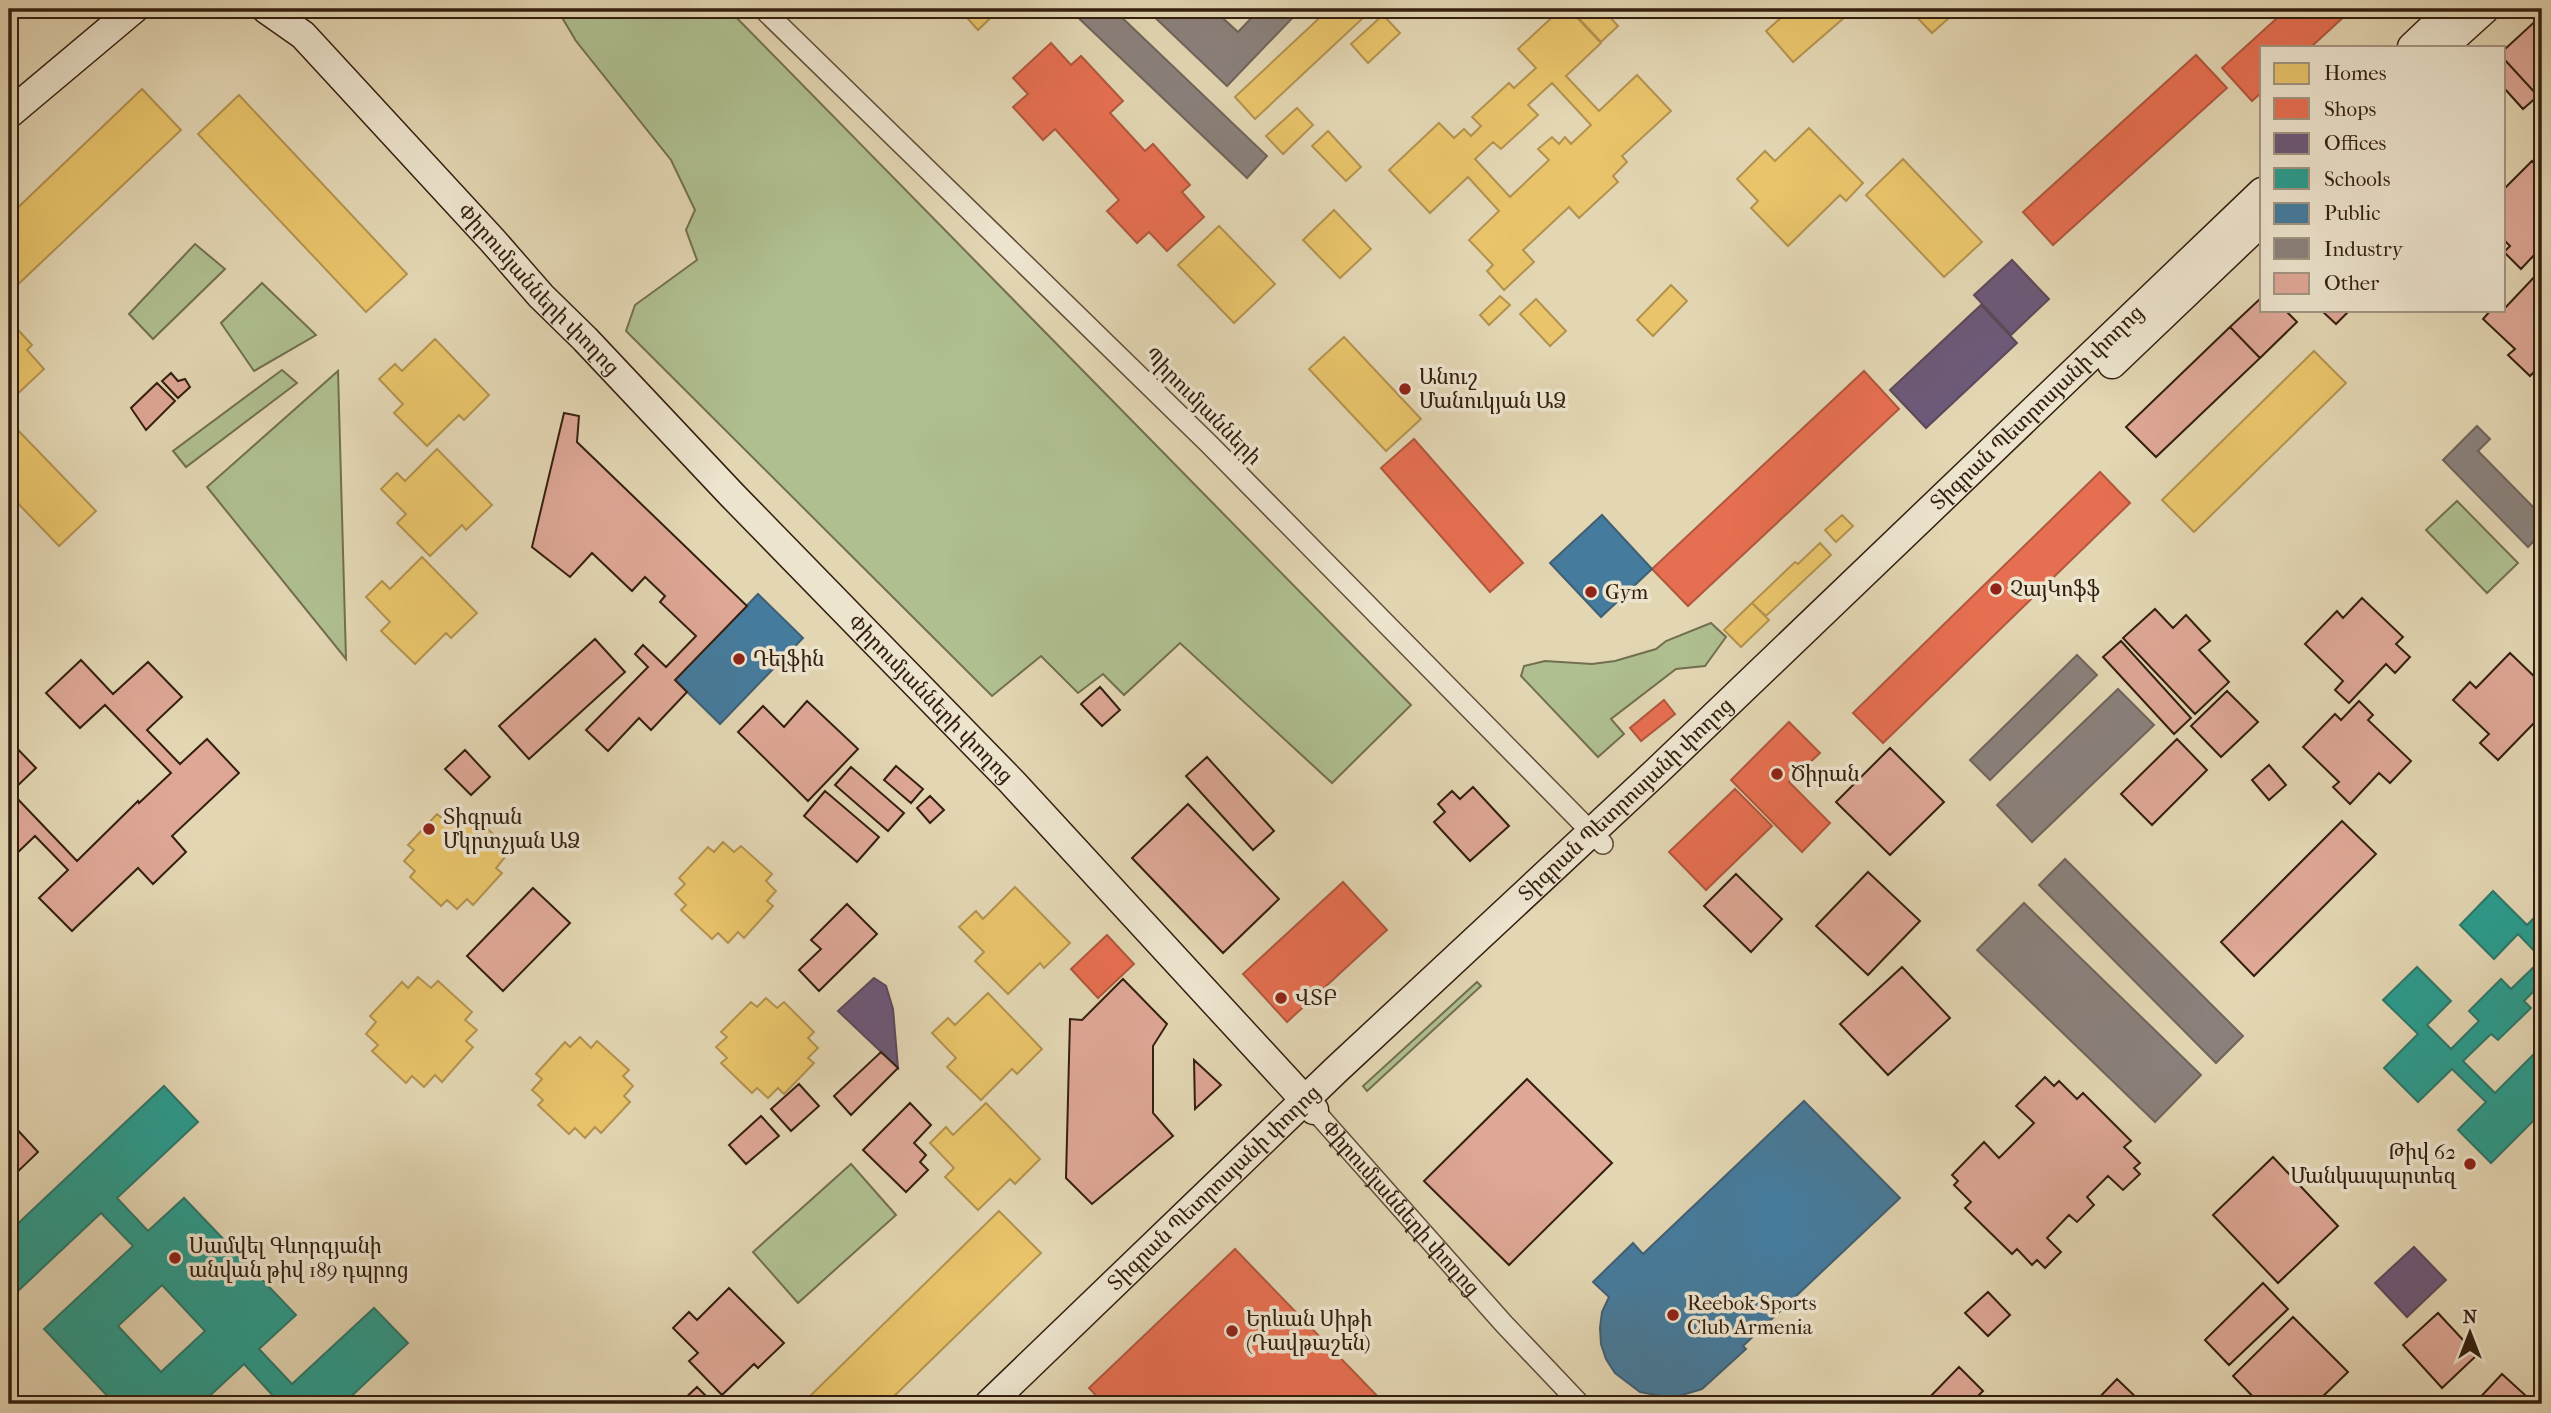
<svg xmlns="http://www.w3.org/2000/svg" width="2551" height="1413" viewBox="0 0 2551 1413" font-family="'IM FELL French Canon','Noto Serif Armenian',serif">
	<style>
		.green { fill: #afbf90; stroke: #726f50; stroke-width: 2 }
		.homes { fill: #e9c46a; stroke: #b3924f; stroke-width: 2; fill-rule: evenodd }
		.shops { fill: #e76f51; stroke: #b1573d; stroke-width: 2 }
		.offices { fill: #6d597a; stroke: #5c485a; stroke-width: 2 }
		.schools { fill: #2a9d8f; stroke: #2d7769; stroke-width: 2; fill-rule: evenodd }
		.public { fill: #457b9d; stroke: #405f72; stroke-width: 2 }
		.industry { fill: #8a817c; stroke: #70645b; stroke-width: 2 }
		.building { fill: #dea796; stroke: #341f0f; stroke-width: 2 }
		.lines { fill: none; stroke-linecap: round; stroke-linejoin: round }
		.street-casing { stroke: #604d38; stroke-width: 22 }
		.secondary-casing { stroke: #341f0f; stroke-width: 31 }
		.street { stroke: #ede4ce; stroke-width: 19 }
		.secondary { stroke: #ede4ce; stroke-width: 28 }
		.poi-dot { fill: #8f2418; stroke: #ede4ce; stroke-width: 2.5 }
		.labels { text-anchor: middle; stroke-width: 7; stroke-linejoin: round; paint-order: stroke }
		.street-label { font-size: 21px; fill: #341f0f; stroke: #ede4ce }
		.poi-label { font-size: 21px; fill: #341f0f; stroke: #ede4ce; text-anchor: start }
	</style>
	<rect width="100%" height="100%" fill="#e3d6b3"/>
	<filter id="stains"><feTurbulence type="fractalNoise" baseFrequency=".00286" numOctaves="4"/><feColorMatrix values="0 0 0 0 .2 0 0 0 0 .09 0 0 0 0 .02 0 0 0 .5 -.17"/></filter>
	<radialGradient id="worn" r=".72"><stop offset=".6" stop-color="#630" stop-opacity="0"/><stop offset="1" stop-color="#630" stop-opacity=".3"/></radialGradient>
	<path class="green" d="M557,9H728L1411,705L1332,783L1180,643L1124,695L1103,674L1078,693L1041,656L992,696L626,331L635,305L697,260L686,230L695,210L671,160L576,41Z
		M195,244L225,269L153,339L129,314Z
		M262,283L316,335L254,371L221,323Z
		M282,370L297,383L186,467L173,451Z
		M338,371L346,659L207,487Z
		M2457,501L2518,563L2487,593L2426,530Z
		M1711,623L1726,637L1705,666L1676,669L1611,719L1624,734L1598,757L1521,676L1524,666L1545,661L1592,664L1615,661L1656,649L1666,641Z
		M1477,982L1481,986L1367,1091L1363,1086Z
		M851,1164L896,1215L798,1303L753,1252Z"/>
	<path class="homes" d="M959,9H1000L978,30Z
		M1329,9H1357L1364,17L1255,119L1235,97Z
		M1561,9H1569L1601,43L1566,76L1599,111L1637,75L1671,111L1622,156L1627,162L1613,176L1618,182L1579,218L1569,207L1523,250L1534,262L1504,290L1487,271L1493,265L1469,240L1499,211L1468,177L1430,213L1389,170L1439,123L1454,138L1464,129L1471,136L1481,126L1472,117L1509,83L1514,88L1536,68L1518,49ZM1552,83L1591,125L1571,144L1565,137L1559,144L1552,137L1538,149L1549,160L1510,197L1475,159L1493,142L1501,149L1538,115L1528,105Z
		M1570,9H1613L1615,10L1609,16L1618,26L1601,42Z
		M1791,9H1837L1845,17L1793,62L1766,31Z
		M1909,9H1959L1932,33Z
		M1383,15L1400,33L1368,63L1351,44Z
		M142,89L181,130L9,293V216Z
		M239,95L407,274L366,312L198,134Z
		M1297,108L1313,125L1283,154L1266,136Z
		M1809,128L1863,183L1846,201L1840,195L1788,246L1751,208L1758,201L1737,179L1765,151L1775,161Z
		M1328,131L1361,167L1346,181L1312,146Z
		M1903,159L1982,242L1944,277L1866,195Z
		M1334,210L1371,249L1340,278L1303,240Z
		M1219,226L1275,284L1234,323L1178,265Z
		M1671,285L1687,301L1653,336L1637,320Z
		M1500,296L1510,305L1489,325L1480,315Z
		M1536,299L1566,331L1550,346L1520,314Z
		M9,320L32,345L27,350L44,369L9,402Z
		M1344,337L1421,419L1386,451L1309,369Z
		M435,339L489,395L464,420L459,415L427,446L394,413L403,404L379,379L395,364L402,371Z
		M2314,351L2346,383L2194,532L2162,500Z
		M11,423L96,511L59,546L9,494V425Z
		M437,449L492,505L466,530L462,525L430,556L397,523L406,514L381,489L397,473L405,481Z
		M1842,515L1853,526L1836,542L1825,530Z
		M1820,543L1831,555L1766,616L1752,603L1795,562L1798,564Z
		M422,557L477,613L451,638L446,633L415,664L381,631L390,622L366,597L382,581L390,589Z
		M1752,603L1769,620L1741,647L1724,630Z
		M452,809L463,819L470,813L501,841L495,848L505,857L496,868L502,873L473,905L467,899L457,909L447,900L441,906L410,877L415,871L404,861L414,850L408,845L437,814L443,819Z
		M723,842L734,852L741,846L772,874L766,881L776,891L767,901L773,906L744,938L738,932L728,943L718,933L712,939L681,910L686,905L675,894L685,884L679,878L708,847L714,852Z
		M1015,887L1070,943L1044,968L1040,963L1008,994L975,961L984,952L959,927L976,911L983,919Z
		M418,977L431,988L438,981L472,1012L465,1020L477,1030L466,1041L473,1047L442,1082L435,1075L424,1087L412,1076L406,1083L372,1051L378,1045L366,1034L376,1022L370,1016L402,982L408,988Z
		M988,993L1042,1049L1017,1074L1012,1069L981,1100L947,1067L956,1058L932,1033L948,1018L955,1025Z
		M766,998L777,1008L784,1002L814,1032L808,1038L818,1048L808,1058L814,1063L784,1094L778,1088L768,1098L757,1088L752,1093L721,1063L727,1058L716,1047L727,1037L721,1032L751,1002L757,1007Z
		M580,1037L591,1048L597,1041L629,1070L623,1076L633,1086L624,1096L630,1102L601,1133L595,1127L585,1138L575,1128L569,1134L538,1105L543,1100L532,1090L542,1079L536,1074L565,1042L570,1047Z
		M986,1103L1040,1159L1015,1184L1010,1179L978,1210L945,1177L954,1168L930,1143L946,1127L953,1135Z
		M999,1211L1041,1253L886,1404H812L807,1399Z"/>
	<path class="shops" d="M2287,9H2344L2348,13L2311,47H2262V92L2252,101L2222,68Z
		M1051,43L1071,65L1081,56L1123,101L1110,113L1145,151L1153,144L1190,185L1182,192L1204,217L1167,251L1149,232L1137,243L1107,211L1119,200L1055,129L1043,140L1013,107L1028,94L1013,78Z
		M2196,55L2227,88L2053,245L2023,212Z
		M1864,371L1899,409L1688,606L1652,569Z
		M1414,439L1523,563L1490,592L1381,468Z
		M2100,472L2130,503L1883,743L1853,713Z
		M1664,700L1675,714L1641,741L1630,728Z
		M1789,722L1820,753L1789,782L1830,823L1802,852L1731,780Z
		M1735,789L1772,826L1706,890L1669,852Z
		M1343,882L1387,930L1287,1022L1243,974Z
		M1107,935L1134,964L1098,998L1071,969Z
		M1235,1249L1259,1274L1385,1404H1104L1089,1388Z"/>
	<path class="offices" d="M2012,260L2049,299L2011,335L1974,295Z
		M1981,305L2017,343L1926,428L1890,390Z
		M874,978L886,986L893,1009L898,1068L838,1011Z
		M2414,1247L2446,1280L2407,1317L2375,1283Z"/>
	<path class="schools" d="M2493,891L2527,925L2542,910V983L2524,1001L2531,1008L2498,1040L2491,1034L2463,1061L2495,1093L2542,1046V1112L2491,1163L2458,1130L2486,1102L2452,1069L2418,1102L2384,1068L2418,1034L2383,1000L2417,967L2451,1001L2427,1025L2451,1049L2479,1021L2469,1011L2501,979L2511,989L2542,959L2518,934L2494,959L2460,925Z
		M164,1086L198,1122L117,1198L148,1231L184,1198L296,1315L259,1349L292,1384L374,1308L408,1343L343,1404H271L276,1399L244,1364L201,1404H115L44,1329L133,1246L101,1213L19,1290L9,1279V1232ZM162,1285L205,1331L161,1372L118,1326Z"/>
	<path class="public" d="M1602,515L1652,569L1601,617L1550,563Z
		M758,594L803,638L720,724L675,680Z
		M1804,1101L1900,1198L1743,1346L1746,1349L1702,1389L1672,1398L1640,1392L1615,1373L1606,1359L1601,1344L1600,1328L1602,1312L1609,1297L1593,1282L1633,1243L1643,1254Z"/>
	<path class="industry" d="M1069,9H1113L1267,156L1247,178Z
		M1146,9H1213L1238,32L1260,9H1301L1227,86Z
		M2477,426L2490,439L2478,451L2542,516V533L2528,547L2443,460Z
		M2077,655L2097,675L1990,780L1970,760Z
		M2118,689L2154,725L2032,842L1997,805Z
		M2065,859L2243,1036L2216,1063L2039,885Z
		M2024,903L2201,1075L2155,1122L1977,950Z"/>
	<path class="building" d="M2542,15V93L2538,96L2504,59V50Z
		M2504,59L2538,96L2523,109L2504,88Z
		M2532,161L2542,171V258L2540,260L2535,254L2521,269L2504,252L2510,246L2504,240V189Z
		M2539,272L2542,275V364L2530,376L2508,355L2515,349L2483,319L2491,310H2504V306L2505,308Z
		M2262,297V310H2285L2297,322L2260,358L2230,327Z
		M2321,310H2350L2336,324Z
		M2230,327L2260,358L2156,457L2126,427Z
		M171,373L178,381L185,379L190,387L178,398L162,381Z
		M157,383L175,401L146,430L131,408Z
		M564,413L579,416L577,442L747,606L675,680L687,692L651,730L639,718L608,751L586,730L648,667L635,654L643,645L666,667L696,636L660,602L665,596L645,577L632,591L592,553L570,577L532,547Z
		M2362,598L2403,637L2396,644L2410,657L2395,673L2386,664L2349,703L2335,690L2343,681L2305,644L2337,611L2343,618Z
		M2155,609L2173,628L2186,615L2210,641L2199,650L2229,682L2195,714L2123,638Z
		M595,639L625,672L529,759L499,726Z
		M2121,641L2191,718L2174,734L2103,657Z
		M2510,653L2542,684L2536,691L2542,697V727L2536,721L2498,760L2480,743L2489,734L2453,700L2470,682L2476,688Z
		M81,660L113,694L148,662L182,697L147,730L180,764L207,739L239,773L172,836L186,852L153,884L138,868L72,931L39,898L68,870L35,836L9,861V740L36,768L11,792L77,861L138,801L139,803L171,773L105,705L80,728L46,693Z
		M1100,687L1120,710L1102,726L1081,704Z
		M2227,691L2258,722L2221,757L2191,726Z
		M807,701L858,749L808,801L738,732L763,706L784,727Z
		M2359,701L2373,715L2368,720L2411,761L2390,783L2379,773L2350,804L2333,787L2339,782L2303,747L2335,714L2341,720Z
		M2177,739L2207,770L2152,825L2121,794Z
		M1890,748L1944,802L1890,855L1836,802Z
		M465,750L490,777L471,795L445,769Z
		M1207,757L1274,831L1253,850L1186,776Z
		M2269,765L2286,785L2269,800L2252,780Z
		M896,766L923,789L911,803L884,780Z
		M851,767L904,813L888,831L835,785Z
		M1473,787L1509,826L1470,861L1434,822L1445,812L1438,804L1452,791L1460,799Z
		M825,791L879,837L857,862L804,816Z
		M930,796L944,810L930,823L917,808Z
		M1188,804L1279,899L1223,953L1132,858Z
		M2342,821L2376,854L2254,976L2221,942Z
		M1868,872L1920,921L1868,975L1816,926Z
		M1736,874L1782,919L1751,952L1704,906Z
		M533,888L570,923L503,991L467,956Z
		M847,904L877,934L819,991L799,970L821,949L811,940Z
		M1902,967L1950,1018L1888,1075L1840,1024Z
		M1123,979L1167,1024L1153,1046V1113L1173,1136L1092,1204L1066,1178L1070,1019L1082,1020Z
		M881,1052L898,1068L851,1115L834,1096Z
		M1194,1060L1221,1085L1195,1109Z
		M2045,1077L2054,1086L2059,1081L2077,1099L2083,1093L2131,1141L2124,1147L2140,1163L2134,1168L2140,1174L2123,1190L2108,1176L2087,1197L2094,1205L2077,1222L2069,1215L2047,1238L2061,1252L2045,1268L2037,1260L2032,1265L2017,1249L2012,1254L1965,1208L1971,1202L1954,1185L1958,1181L1952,1175L1984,1142L1999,1158L2034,1123L2016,1106Z
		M1527,1079L1612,1163L1509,1265L1424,1181Z
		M799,1084L819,1106L791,1131L771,1109Z
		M910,1103L931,1125L914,1143L926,1155L920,1162L928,1170L906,1192L863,1150Z
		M761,1116L779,1136L746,1164L729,1145Z
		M13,1125L38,1152L9,1180V1129Z
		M2273,1157L2338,1226L2278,1283L2213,1215Z
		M2263,1283L2288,1309L2229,1365L2205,1340Z
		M729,1288L784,1343L758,1368L754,1364L722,1395L689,1361L698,1353L673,1328L689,1312L697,1320Z
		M1988,1292L2010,1315L1988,1336L1965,1313Z
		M2438,1313L2477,1355L2442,1388L2403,1345Z
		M2293,1317L2348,1372L2315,1404H2260L2233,1376Z
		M1959,1367L1983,1391L1970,1404H1923Z
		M2502,1374L2525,1395L2516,1404H2474Z
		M2117,1379L2143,1404H2093Z
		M697,1387L714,1404H679Z"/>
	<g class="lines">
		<defs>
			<g id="street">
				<path d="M763,9L1209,444L1603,844"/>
				<path id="s1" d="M1314,1110L1504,1324L1580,1404"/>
			</g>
			<g id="secondary">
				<path id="s2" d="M266,9L303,35L493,241L541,296L585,339L732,495L1012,782L1314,1110"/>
				<path d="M2412,47L2452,9"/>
				<path d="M2443,47L2485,9"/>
				<path d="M9,114L134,9"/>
				<path d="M2112,364L2262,221"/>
				<path id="s3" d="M989,1404L1336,1070L1655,773L2262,192"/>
			</g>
		</defs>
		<use href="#street" class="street-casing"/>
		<use href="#secondary" class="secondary-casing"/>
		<use href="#street" class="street"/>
		<use href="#secondary" class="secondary"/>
	</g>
	<g class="poi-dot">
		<circle cx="1405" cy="389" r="7"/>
		<circle cx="1996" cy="589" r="7"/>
		<circle cx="1591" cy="592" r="7"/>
		<circle cx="739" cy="659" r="7"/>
		<circle cx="1777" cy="774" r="7"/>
		<circle cx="429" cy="829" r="7"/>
		<circle cx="1281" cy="998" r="7"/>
		<circle cx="2470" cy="1164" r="7"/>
		<circle cx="175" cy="1258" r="7"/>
		<circle cx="1673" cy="1315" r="7"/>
		<circle cx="1232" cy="1331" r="7"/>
	</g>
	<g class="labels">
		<g class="street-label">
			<text dy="7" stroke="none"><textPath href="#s2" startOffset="392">Փիրումյանների փողոց</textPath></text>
			<text transform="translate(1203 406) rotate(45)" y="7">Պիրումյանների</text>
			<text dy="7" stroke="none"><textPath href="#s3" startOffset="1446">Տիգրան Պետրոսյանի փողոց</textPath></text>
			<text dy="7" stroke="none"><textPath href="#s2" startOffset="959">Փիրումյանների փողոց</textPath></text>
			<text dy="7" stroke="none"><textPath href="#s3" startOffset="878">Տիգրան Պետրոսյանի փողոց</textPath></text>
			<text dy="7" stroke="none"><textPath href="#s3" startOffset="312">Տիգրան Պետրոսյանի փողոց</textPath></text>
			<text dy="7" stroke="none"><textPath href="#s1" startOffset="131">Փիրումյանների փողոց</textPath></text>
		</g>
		<g class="poi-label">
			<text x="1419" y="384">Անուշ<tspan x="1419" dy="24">Մանուկյան ԱՁ</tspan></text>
			<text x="2010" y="596">ՉայԿոֆֆ</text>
			<text x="1605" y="599">Gym</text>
			<text x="753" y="666">Դելֆին</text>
			<text x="1791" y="781">Ծիրան</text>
			<text x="443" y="824">Տիգրան<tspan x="443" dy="24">Մկրտչյան ԱՁ</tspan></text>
			<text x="1295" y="1005">ՎՏԲ</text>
			<text x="2456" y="1159" text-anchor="end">Թիվ 62<tspan x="2456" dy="24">Մանկապարտեզ</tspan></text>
			<text x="189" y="1253">Սամվել Գևորգյանի<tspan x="189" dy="24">անվան թիվ 189 դպրոց</tspan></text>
			<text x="1687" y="1310">Reebok Sports<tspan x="1687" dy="24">Club Armenia</tspan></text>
			<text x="1246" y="1326">Երևան Սիթի<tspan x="1246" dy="24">(Դավթաշեն)</tspan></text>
		</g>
	</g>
	<rect width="2551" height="1413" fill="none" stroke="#e3d6b3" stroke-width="35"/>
	<rect x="10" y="10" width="2530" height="1392" fill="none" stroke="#341f0f" stroke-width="3.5"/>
	<rect x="18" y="18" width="2516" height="1378" fill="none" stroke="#341f0f" stroke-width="2"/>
	<rect x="2260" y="46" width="245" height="266" fill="#ede4ce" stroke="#a39582" stroke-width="2"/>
	<rect x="2274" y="63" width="35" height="21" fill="#e9c46a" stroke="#a39582" stroke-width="2"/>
	<text x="2324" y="80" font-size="21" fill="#341f0f">Homes</text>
	<rect x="2274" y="98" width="35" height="21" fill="#e76f51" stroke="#a39582" stroke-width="2"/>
	<text x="2324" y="116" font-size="21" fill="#341f0f">Shops</text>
	<rect x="2274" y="133" width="35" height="21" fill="#6d597a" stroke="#a39582" stroke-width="2"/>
	<text x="2324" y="150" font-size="21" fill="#341f0f">Offices</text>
	<rect x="2274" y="168" width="35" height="21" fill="#2a9d8f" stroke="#a39582" stroke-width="2"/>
	<text x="2324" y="186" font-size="21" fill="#341f0f">Schools</text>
	<rect x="2274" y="203" width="35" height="21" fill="#457b9d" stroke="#a39582" stroke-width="2"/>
	<text x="2324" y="220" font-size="21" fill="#341f0f">Public</text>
	<rect x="2274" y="238" width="35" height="21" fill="#8a817c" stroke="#a39582" stroke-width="2"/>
	<text x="2324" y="256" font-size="21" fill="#341f0f">Industry</text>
	<rect x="2274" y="273" width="35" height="21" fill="#dea796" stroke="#a39582" stroke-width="2"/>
	<text x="2324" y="290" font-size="21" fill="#341f0f">Other</text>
	<g transform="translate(2470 1333)" stroke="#ede4ce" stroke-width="5" paint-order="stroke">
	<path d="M0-5L12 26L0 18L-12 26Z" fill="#341f0f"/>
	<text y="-10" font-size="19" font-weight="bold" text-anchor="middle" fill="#341f0f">N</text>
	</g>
	<rect width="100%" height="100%" filter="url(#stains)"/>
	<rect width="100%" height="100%" fill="url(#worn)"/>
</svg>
